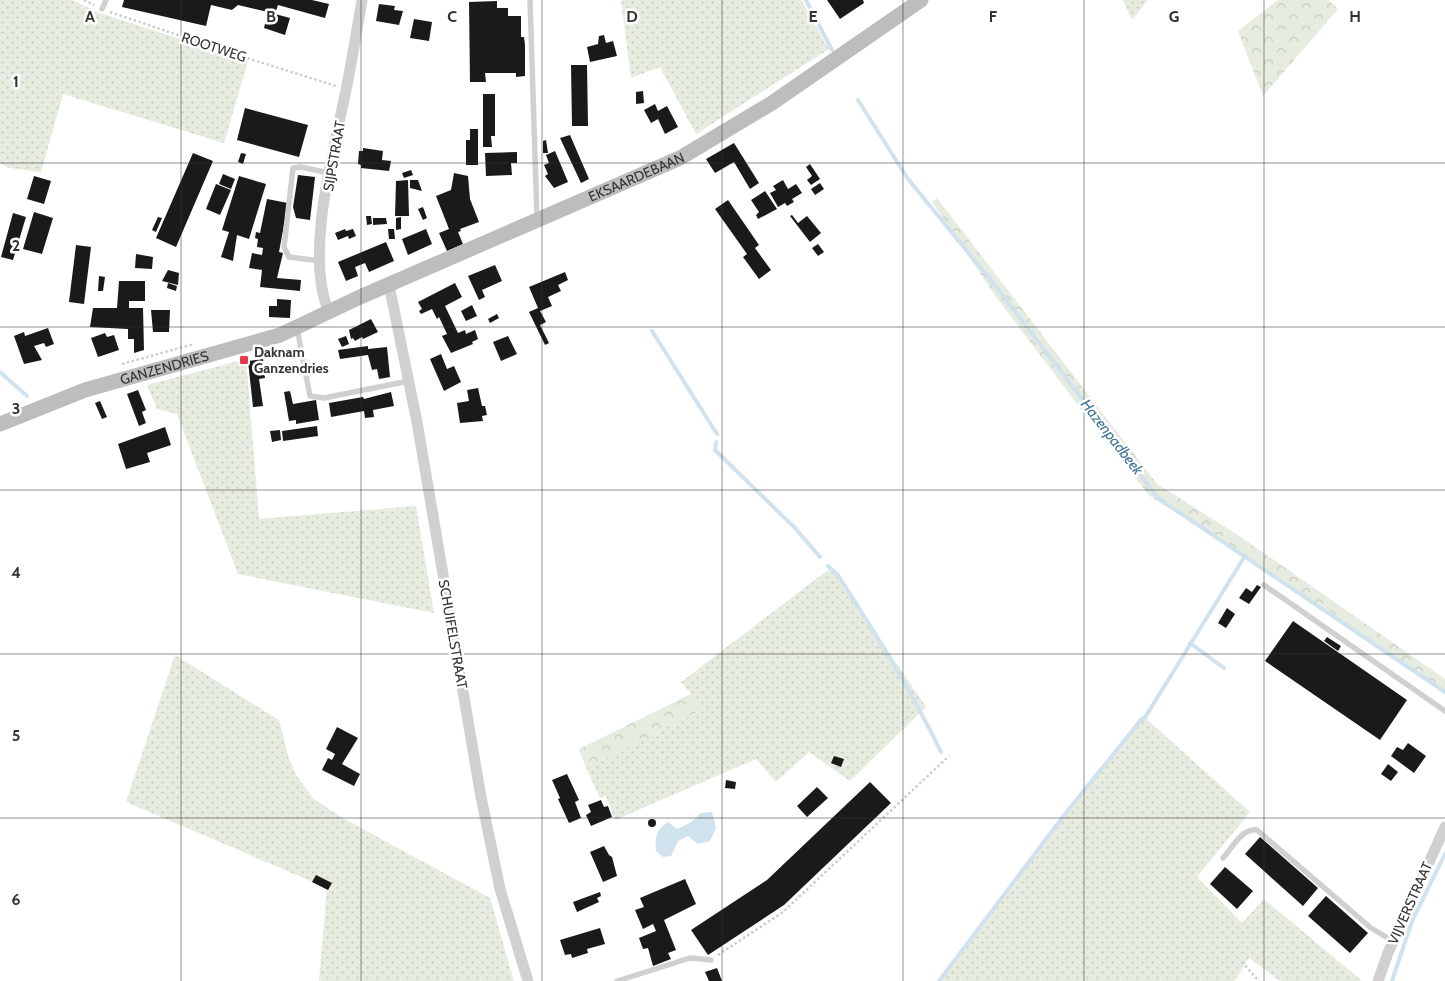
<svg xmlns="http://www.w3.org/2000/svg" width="1445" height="981" viewBox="0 0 1445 981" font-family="Cabin,sans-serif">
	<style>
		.grass { fill: url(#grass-dots) }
		.forest { fill: url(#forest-crowns) }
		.water { fill: #cfe2ee }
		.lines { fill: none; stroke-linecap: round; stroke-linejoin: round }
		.stream { stroke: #cfe2ee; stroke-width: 4 }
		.building { fill: #1a1a1a }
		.path { stroke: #cdcdcd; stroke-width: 2.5; stroke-dasharray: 2.5 2.5; stroke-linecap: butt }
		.lane { stroke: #d0d0d0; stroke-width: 5.5 }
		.street { stroke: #d0d0d0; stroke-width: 11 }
		.secondary { stroke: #bdbdbd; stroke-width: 15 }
		.grid { fill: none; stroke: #333; stroke-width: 1; stroke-opacity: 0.55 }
		.poi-dot { fill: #e63946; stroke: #fff; stroke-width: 2 }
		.labels { text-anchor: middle; stroke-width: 5; stroke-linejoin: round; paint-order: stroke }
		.street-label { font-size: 14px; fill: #333; stroke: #fff }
		.poi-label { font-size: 14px; font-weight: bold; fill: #333; stroke: #fff; text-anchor: start }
		.water-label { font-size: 15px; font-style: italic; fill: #3f7597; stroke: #fff }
		.grid-label { font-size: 16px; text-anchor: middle; font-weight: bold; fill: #333; stroke: #fff; stroke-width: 5; stroke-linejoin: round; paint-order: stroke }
	</style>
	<defs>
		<pattern id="grass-dots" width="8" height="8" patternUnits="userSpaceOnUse" patternTransform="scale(1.25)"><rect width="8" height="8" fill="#e6ecdf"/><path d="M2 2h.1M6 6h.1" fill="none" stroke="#c6cbc0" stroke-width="1.8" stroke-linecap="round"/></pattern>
		<pattern id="forest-crowns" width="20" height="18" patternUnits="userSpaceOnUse" patternTransform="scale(1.25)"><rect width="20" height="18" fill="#e6ecdf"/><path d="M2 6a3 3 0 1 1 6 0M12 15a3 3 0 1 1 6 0" fill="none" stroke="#c6cbc0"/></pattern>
	</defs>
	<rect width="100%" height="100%" fill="#fff"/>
	<path class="grass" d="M0,0H73L94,11L248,61L224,143L63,94L41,172L9,168L0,163Z
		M621,0H801L829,49L696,134L660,67L631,78Z
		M1123,0H1148L1132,20Z
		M246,359L259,519L416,506L434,613L238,574L177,414L157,409L147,385Z
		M832,567L926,707L850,781L809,752L776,782L756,759L615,820L606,796L600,798L586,768L705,708L681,682Z
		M175,655L279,720L289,759L297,776L313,798L339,816L490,898L514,981H319L327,888L126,802Z
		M1142,715L1250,812L1197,877L1242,923L1264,899L1362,981H1280L1249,958L1235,981H940Z"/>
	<path class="forest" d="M1278,0H1328L1338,9L1263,96L1238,31Z
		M937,198L1157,484L1235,533L1445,679V691L1246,557L1151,497L1111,449L994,294L932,202Z
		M693,693L705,708L586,768L579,749Z"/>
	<path class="water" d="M712,812L716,828L710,841L698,844L688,836L678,841L671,856L663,857L656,851C655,838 656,829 668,822L677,829L690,823L701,813Z"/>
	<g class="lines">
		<path class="stream" d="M806,0L832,50
			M858,100L908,179L994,284L1158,498L1445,692
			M652,331L717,434
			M0,372L27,396
			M716,442L715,450L795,528L820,557
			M828,566L838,575C875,633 911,690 941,752
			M1190,643L1224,668
			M939,981L1065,814L1141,720L1144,719L1245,556
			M1392,981L1412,921L1445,854"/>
	</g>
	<path class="building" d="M124,0H312L329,4L325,18L278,5L275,14L290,18L285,35L264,28L268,12L238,5L232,10L211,5L206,26L122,7Z
		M827,0H863L864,3L840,19Z
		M497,1V8H508V16H521V37H524L525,45V76L516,77V73H485L486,82H470L469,2Z
		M379,4L395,6L394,10L403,11L399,25L376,21Z
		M414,19L432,22L429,41L410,38Z
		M604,35L606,43L613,41L617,56L590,62L587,47L598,44L599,36Z
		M571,65H587L588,126H572Z
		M643,91L644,103L636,104V92Z
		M483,94H495V136H491L492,147H483Z
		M655,104L658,111L667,106L678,127L665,134L658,119L651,123L644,110Z
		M245,108L308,125L299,157L237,140Z
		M470,129H478V165H466V140H470Z
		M570,135L589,179L581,183L560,138Z
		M546,140L548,153H543V141Z
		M734,143L759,183L750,189L734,162L715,173L706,159Z
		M363,148L383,151L382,160L391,161L389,171L361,168V165L358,164L359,151H363Z
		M555,151L568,182L554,188L545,176L548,174L544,165L549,163L546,155Z
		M517,152V163H511L512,175L486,176L485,153Z
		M193,153L213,161L176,247L156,238Z
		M241,153L246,154L243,164L238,162Z
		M810,164L820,179L811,185L807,180L812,176L806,167Z
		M411,170L413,175L404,178L402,173Z
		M454,173L468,176L470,199L479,222L460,229L461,231L458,232L463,244L447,251L439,233L449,229L436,196L451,190Z
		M223,174L235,179L231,189L219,184Z
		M298,175L315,177L310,220L296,218L293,207Z
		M34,176L51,181L44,204L27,199Z
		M239,176L266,184L249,239L237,235L233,261L221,257L229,232L222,230Z
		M408,180L409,216H395L396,181Z
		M410,180H418L422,191L410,188Z
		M783,180L788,189L796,184L802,193L792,199L794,202L787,206L785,203L778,207L770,193L776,190L773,186Z
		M820,183L824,189L815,195L811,189Z
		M216,184L231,190L220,215L206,209Z
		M765,191L777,209L758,219L756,215L759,212L751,200Z
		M267,199L288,203L279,252L283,253L277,278L301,280L300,291L260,287L262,270L249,268L252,253L262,255L263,248L257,247L258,239L255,238L256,232L260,233Z
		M728,200L759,245L755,248L771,270L759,279L743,257L747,254L715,209Z
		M423,207L427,218L423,220L418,209Z
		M34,212L53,218L42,254L23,249Z
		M13,213L26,217L13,260L1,257Z
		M792,215L798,223L807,216L821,233L810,242L790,216Z
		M366,216H371L372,224L367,225Z
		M158,217L162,218L156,232L152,230Z
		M401,217V229L396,230V218Z
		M373,218H386L387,224L373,225Z
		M345,229L346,231L353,229L356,236L349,239L348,236L338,240L335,233Z
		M388,229H394L395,239H389Z
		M426,229L432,244L408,255L402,239Z
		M386,242L394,261L369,272L365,263L355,267L358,276L346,281L338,262Z
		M818,244L824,252L818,256L812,248Z
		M76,245L91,247L84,304L69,302Z
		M136,254L153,257L152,269L135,268Z
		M495,265L502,281L482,290L485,297L479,300L468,276Z
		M168,270L179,273L178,285L162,281Z
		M565,272L568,280L558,285L561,291L548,297L552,306L540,311L546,322L540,325L549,343L545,345L529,312L538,308L529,287Z
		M99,276L105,277L103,291H98Z
		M119,281H145V301H129V308H143L144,350L134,353V339H128V329L90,327L93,308H117Z
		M168,283L177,286L176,291L167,288Z
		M455,283L462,297L445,306L458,333L465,330L466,334L475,330L478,339L472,342L473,344L451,353L442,336L447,334L439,317L437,319L432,309L421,314L419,311L422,309L418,302Z
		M277,299L291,300L290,318L269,317V306H277Z
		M472,305L477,316L466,321L461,311Z
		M151,310H170L169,332H153Z
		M497,314L499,318L490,323L488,319Z
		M371,319L378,332L363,339L362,337L355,341L353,338L351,339L349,330Z
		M48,328L54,344L46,347L44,343L34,346L42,360L24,364L14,336L24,332L25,336Z
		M105,333L107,337L114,335L119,350L98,357L91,338Z
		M346,336L349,344L342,347L338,339Z
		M508,336L517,354L501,361L493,342Z
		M368,346V349L387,347L390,377L379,379L377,369L372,370L368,355L340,359L338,350Z
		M441,354L447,369L454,366L461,382L444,391L430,359Z
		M263,359L265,378L259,379L263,406L253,407L248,361Z
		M478,388L482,406H485L487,415L482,416L483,421L460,423L457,403L469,401L467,390Z
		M138,390L146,410L142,412L146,423L139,426L127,394Z
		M290,391L293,404L316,400L319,420L296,424V420L289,421L284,392Z
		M391,392L394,406L373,410L374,417L365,418L364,411L331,417L329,403L363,397L364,399Z
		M100,401L107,417L102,419L95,403Z
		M317,426L318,436L283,441L282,431Z
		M165,427L171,445L147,453L150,462L126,469L118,444Z
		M280,430L281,440L272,442L270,431Z
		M1257,585L1261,587L1249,604L1239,598L1246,588L1252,592Z
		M1227,608L1235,614L1226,628L1218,623Z
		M1293,621L1407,700L1380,740L1265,661Z
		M1327,637L1341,646L1338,651L1324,641Z
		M337,727L358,738L342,764L360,774L354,786L322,770L328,758L332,760L335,754L326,749Z
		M1408,743L1426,756L1414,773L1391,756L1397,747L1403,750Z
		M834,756L844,759L841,767L831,763Z
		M1388,764L1398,772L1391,781L1381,774Z
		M567,774L579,800L575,802L581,818L569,823L558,799L560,798L552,780Z
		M726,780L736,782L735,789L725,788Z
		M870,782L891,803L784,905L708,955L691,930L767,880Z
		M817,787L828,798L807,817L797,806Z
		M601,800L604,807L608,806L612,817L591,826L586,815L591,812L588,805Z
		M648 823a4 4 0 1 1 8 0a4 4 0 1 1-8 0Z
		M1260,837L1318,888L1303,906L1245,854Z
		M604,846L609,855L612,857L617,876L603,882L590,852Z
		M1225,867L1253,891L1237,909L1210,884Z
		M316,875L332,883L328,890L312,882Z
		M685,879L696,904L664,920L676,950L668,953L671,959L653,966L648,948L643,949L639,938L656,931L653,924L643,929L635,910L644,907L640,898Z
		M600,892L601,896L597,898L599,902L577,912L573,902Z
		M1326,896L1368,933L1350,953L1308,916Z
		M600,928L605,944L587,949L588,953L572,958L571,954L565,955L560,940Z
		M717,968L722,981H709L705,972Z"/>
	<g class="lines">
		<path class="path" d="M84,0L94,5
			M110,12L225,51L336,86
			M122,364L194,344
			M718,955L783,912L949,756
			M1242,962L1259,981"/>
		<path class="lane" d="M530,0L537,218
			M102,9L106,0
			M320,261L289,257L284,247L293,168L301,167L329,173
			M297,328L310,396L324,398L409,381
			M1264,585L1445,711
			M1223,858C1232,848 1242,828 1257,830L1371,928L1393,941
			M617,981L690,958L711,960"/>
		<path class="street" d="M389,285L417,422L481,797L500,889L528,981
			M329,312C304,256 334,150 346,90C352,60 357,30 362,0
			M1378,981L1388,953L1445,827"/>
		<path class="secondary" id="s1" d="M0,424L85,390L280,335L360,297L680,158L772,103L921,0"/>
	</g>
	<path class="grid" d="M181,0V981M361,0V981M542,0V981M722,0V981M903,0V981M1084,0V981M1264,0V981M0,163H1445M0,327H1445M0,490H1445M0,654H1445M0,818H1445"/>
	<rect class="poi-dot" x="239" y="355" width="10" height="10" rx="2.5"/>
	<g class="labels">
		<g class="street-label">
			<text transform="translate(214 47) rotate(18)" y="5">ROOTWEG</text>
			<text transform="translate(334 156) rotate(-80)" y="5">SIJPSTRAAT</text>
			<text dy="5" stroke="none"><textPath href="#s1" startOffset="684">EKSAARDEBAAN</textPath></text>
			<text dy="5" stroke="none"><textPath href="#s1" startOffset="174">GANZENDRIES</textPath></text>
			<text transform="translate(453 634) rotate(80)" y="5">SCHUIFELSTRAAT</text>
			<text transform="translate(1410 903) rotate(-66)" y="5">VIJVERSTRAAT</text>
		</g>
		<g class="poi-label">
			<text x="254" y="357">Daknam<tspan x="254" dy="16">Ganzendries</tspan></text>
		</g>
		<g class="water-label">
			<text transform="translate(1112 437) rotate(52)" y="5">Hazenpadbeek</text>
		</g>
	</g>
	<g class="grid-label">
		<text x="90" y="22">A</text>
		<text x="271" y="22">B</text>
		<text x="452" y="22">C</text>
		<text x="632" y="22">D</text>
		<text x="813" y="22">E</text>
		<text x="993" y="22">F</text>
		<text x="1174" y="22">G</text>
		<text x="1355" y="22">H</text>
		<text x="16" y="87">1</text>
		<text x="16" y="251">2</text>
		<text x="16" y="414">3</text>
		<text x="16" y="578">4</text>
		<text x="16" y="741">5</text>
		<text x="16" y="905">6</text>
	</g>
</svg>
